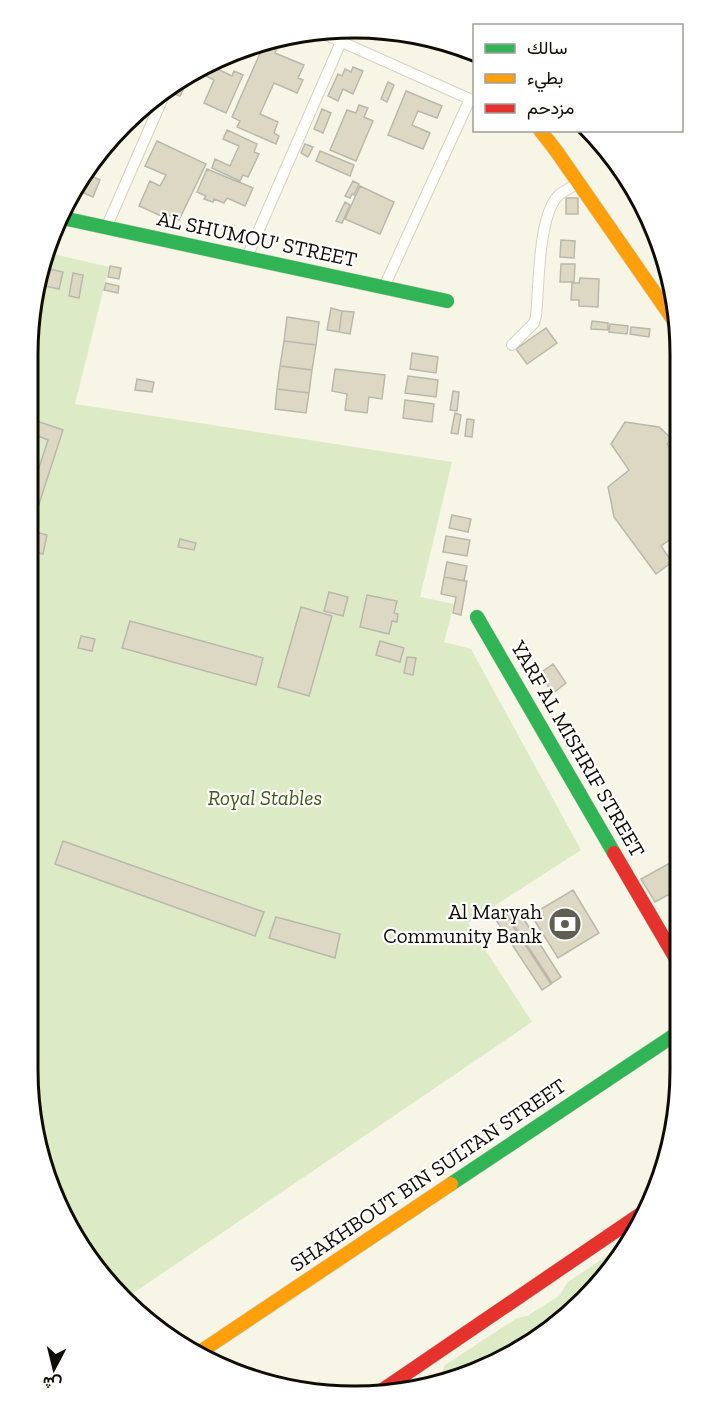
<svg xmlns="http://www.w3.org/2000/svg" width="707" height="1423" viewBox="0 0 707 1423" font-family="'Zilla Slab',Vazirmatn,serif">
	<style>
		.green { fill: #ddeac6 }
		.building { fill: #dcd8c4; stroke: #bab8ac; stroke-width: 1.5 }
		.lines { fill: none; stroke-linecap: round; stroke-linejoin: round }
		.street-casing { stroke: #d4d2c5; stroke-width: 12 }
		.fast-casing { stroke: #d4d2c5; stroke-width: 15 }
		.slow-casing { stroke: #d4d2c5; stroke-width: 15 }
		.jam-casing { stroke: #d4d2c5; stroke-width: 15 }
		.street { stroke: #fefefb; stroke-width: 10 }
		.fast { stroke: #30b455; stroke-width: 14 }
		.slow { stroke: #ff9f0a; stroke-width: 14 }
		.jam { stroke: #e5322d; stroke-width: 14 }
		.labels { text-anchor: middle; stroke-width: 4.5; stroke-linejoin: round; paint-order: stroke }
		.street-label { font-size: 21px; fill: #0f0d03; stroke: #fff }
		.park-label { font-size: 21px; font-style: italic; fill: #415c1a; stroke: #fff }
		.poi-label { font-size: 21px; fill: #0f0d03; stroke: #fff; text-anchor: end }
		.rim { fill: none; stroke: #0f0d03; stroke-width: 3 }
	</style>
	<rect width="100%" height="100%" fill="#f7f5e6"/>
	<path class="green" d="M49,253L109,267L75,404L452,462L420,597L454,604L444,642L471,649L581,850L468,923L532,1022L126,1298L95,1269L44,1175L27,1069L28,332Z
		M626,1243L585,1300L498,1362L443,1379L441,1374L445,1365L517,1318L527,1316L559,1296L568,1282Z"/>
	<path class="building" d="M281,40L275,53L304,65L298,78L303,80L297,93L274,83L260,114L278,122L274,133L279,136L276,144L237,127L240,121L232,117L265,42Z
		M211,66L232,76L234,71L243,75L226,113L204,103L214,80L206,76Z
		M353,67L363,71L353,94L343,89L338,101L328,96L338,74L342,76L345,69L351,72Z
		M388,82L394,85L387,102L381,99Z
		M177,87L183,90L180,96L174,94Z
		M406,91L442,106L437,118L418,111L412,125L430,133L423,149L388,135Z
		M359,105L368,108L364,117L373,121L356,161L330,150L347,110L356,113Z
		M322,109L331,113L323,133L314,129Z
		M123,128L128,130L126,136L119,134Z
		M227,130L257,144L254,152L259,154L248,177L243,175L240,181L212,168L215,159L230,166L239,146L223,139Z
		M157,141L206,164L179,220L164,213L163,217L139,206L150,181L160,186L166,175L145,166Z
		M305,144L313,147L308,157L301,153Z
		M320,151L354,165L350,176L316,161Z
		M207,169L253,188L245,206L227,198L224,203L214,199L213,202L204,199L206,196L197,192Z
		M87,174L100,180L93,197L79,191Z
		M353,181L359,184L354,195L352,194L350,198L345,196Z
		M360,186L394,202L380,234L345,219Z
		M566,198H578V214H566Z
		M345,202L350,205L342,223L336,221Z
		M222,224L234,226V231L222,229Z
		M561,240L575,241L574,258L560,257Z
		M561,264H575L574,282H560Z
		M110,266L121,268L119,279L108,277Z
		M45,268L63,272L59,289L40,285Z
		M73,273L83,275L79,298L69,296Z
		M580,278L599,279L598,307L579,306V300H571L572,283H579Z
		M106,283L119,286L118,293L104,290Z
		M331,308L342,311L339,332L327,330Z
		M342,311L354,312L350,334L339,332Z
		M287,317L319,322L316,345L284,341Z
		M592,321L608,323V330L591,329Z
		M610,324L628,326L627,334L609,332Z
		M631,327L650,329L649,337L630,334Z
		M546,328L557,343L527,364L516,349Z
		M284,341L316,345L312,370L280,366Z
		M412,353L438,357L436,373L410,369Z
		M280,366L312,370L309,393L277,389Z
		M335,369L385,375L382,399L369,397L367,413L345,410L347,394L332,391Z
		M408,376L438,380L436,397L405,393Z
		M137,379L154,382L152,392L135,390Z
		M277,389L309,393L306,413L275,409Z
		M453,391L459,392L457,411L450,410Z
		M405,400L434,404L432,422L403,418Z
		M455,413L461,415L458,434L451,433Z
		M28,418L63,430L38,507L28,504V502L48,440L28,432Z
		M467,419L474,420L472,437L465,436Z
		M625,422L659,427L672,439L667,444L678,459V534L661,546L672,562L656,574L614,517L608,487L629,470L611,444Z
		M452,515L471,519L468,532L449,528Z
		M27,530L47,535L43,554L27,550Z
		M446,536L470,540L467,556L443,552Z
		M180,539L196,543L194,550L178,547Z
		M447,562L467,566L464,581L444,577Z
		M444,577L467,581L461,615L453,613L456,597L441,594Z
		M329,592L348,597L343,616L324,611Z
		M367,595L397,601L394,613L398,614L397,622L392,621L389,634L360,627Z
		M301,607L332,616L309,696L278,687Z
		M130,621L263,658L256,685L122,648Z
		M81,636L95,639L92,651L78,648Z
		M380,641L404,648L400,662L376,655Z
		M407,657L416,658L413,675L404,673Z
		M553,664L566,683L553,693L539,674Z
		M63,841L264,912L255,936L55,864Z
		M679,858V889L655,902L641,879Z
		M573,890L599,933L558,958L531,915Z
		M516,907L561,977L552,983L506,913Z
		M505,914L551,984L542,990L496,920Z
		M276,917L340,934L335,958L269,938Z"/>
	<g class="lines">
		<defs>
			<path id="street" d="M324,34L474,101
				M106,228L165,93
				M247,257L341,42
				M384,287L470,99
				M512,345L534,323L536,316C539,288 538,216 558,196C563,191 572,187 578,183"/>
			<path id="fast" d="M58,217L447,301
				M477,617L614,853
				M451,1184L679,1032"/>
			<path id="slow" d="M540,130L557,152L677,325
				M200,1352L451,1184"/>
			<path id="jam" d="M614,853L679,964
				M378,1393L648,1209"/>
		</defs>
		<use href="#street" class="street-casing"/>
		<use href="#fast" class="fast-casing"/>
		<use href="#slow" class="slow-casing"/>
		<use href="#jam" class="jam-casing"/>
		<use href="#street" class="street"/>
		<use href="#fast" class="fast"/>
		<use href="#slow" class="slow"/>
		<use href="#jam" class="jam"/>
	</g>
	<defs>
		<symbol id="bank-disc" viewBox="-11 -11 22 22"><circle r="9.5" fill="#605e52" stroke="#fff"/><path d="M-6-4H6V4H-6ZM0-2.3a2.3 2.3 0 1 0 0 4.6a2.3 2.3 0 1 0 0-4.6Z" fill="#fff"/></symbol>
	</defs>
	<g fill-rule="evenodd">
		<use href="#bank-disc" x="546" y="905" width="38" height="38"/>
	</g>
	<g class="labels">
		<g class="street-label">
			<text transform="translate(257 239) rotate(12)" y="7">AL SHUMOU' STREET</text>
			<text transform="translate(578 749) rotate(60)" y="7">YARF AL MISHRIF STREET</text>
			<text transform="translate(428 1175) rotate(-34)" y="7">SHAKHBOUT BIN SULTAN STREET</text>
		</g>
		<g class="park-label">
			<text x="265" y="805">Royal Stables</text>
		</g>
		<g class="poi-label">
			<text x="542" y="919">Al Maryah<tspan x="542" dy="24">Community Bank</tspan></text>
		</g>
	</g>
	<path d="M0 0H707V1423H0ZM354 38H354A316 316 0 0 1 670 354V1070A316 316 0 0 1 354 1386H354A316 316 0 0 1 38 1070V354A316 316 0 0 1 354 38Z" fill="#fff" fill-rule="evenodd"/>
	<path class="rim" d="M354 38H354A316 316 0 0 1 670 354V1070A316 316 0 0 1 354 1386H354A316 316 0 0 1 38 1070V354A316 316 0 0 1 354 38Z"/>
	<rect x="473" y="24" width="210" height="108" fill="#ffffff" stroke="#9f9e9a" stroke-width="1.5"/>
	<rect x="485" y="44" width="30" height="9" fill="#30b455" stroke="#9f9e9a" stroke-width="1.5"/>
	<text x="527" y="54" font-size="18" fill="#0f0d03">سالك</text>
	<rect x="485" y="74" width="30" height="9" fill="#ff9f0a" stroke="#9f9e9a" stroke-width="1.5"/>
	<text x="527" y="84" font-size="18" fill="#0f0d03">بطيء</text>
	<rect x="485" y="104" width="30" height="9" fill="#e5322d" stroke="#9f9e9a" stroke-width="1.5"/>
	<text x="527" y="114" font-size="18" fill="#0f0d03">مزدحم</text>
	<g transform="translate(54 1369) rotate(187)" stroke="#ffffff" stroke-width="4.5" paint-order="stroke">
	<path d="M0-4.5L10 22L0 15L-10 22Z" fill="#0f0d03"/>
	<text y="-9" font-size="16" font-weight="bold" text-anchor="middle" fill="#0f0d03">ش</text>
	</g>
</svg>
